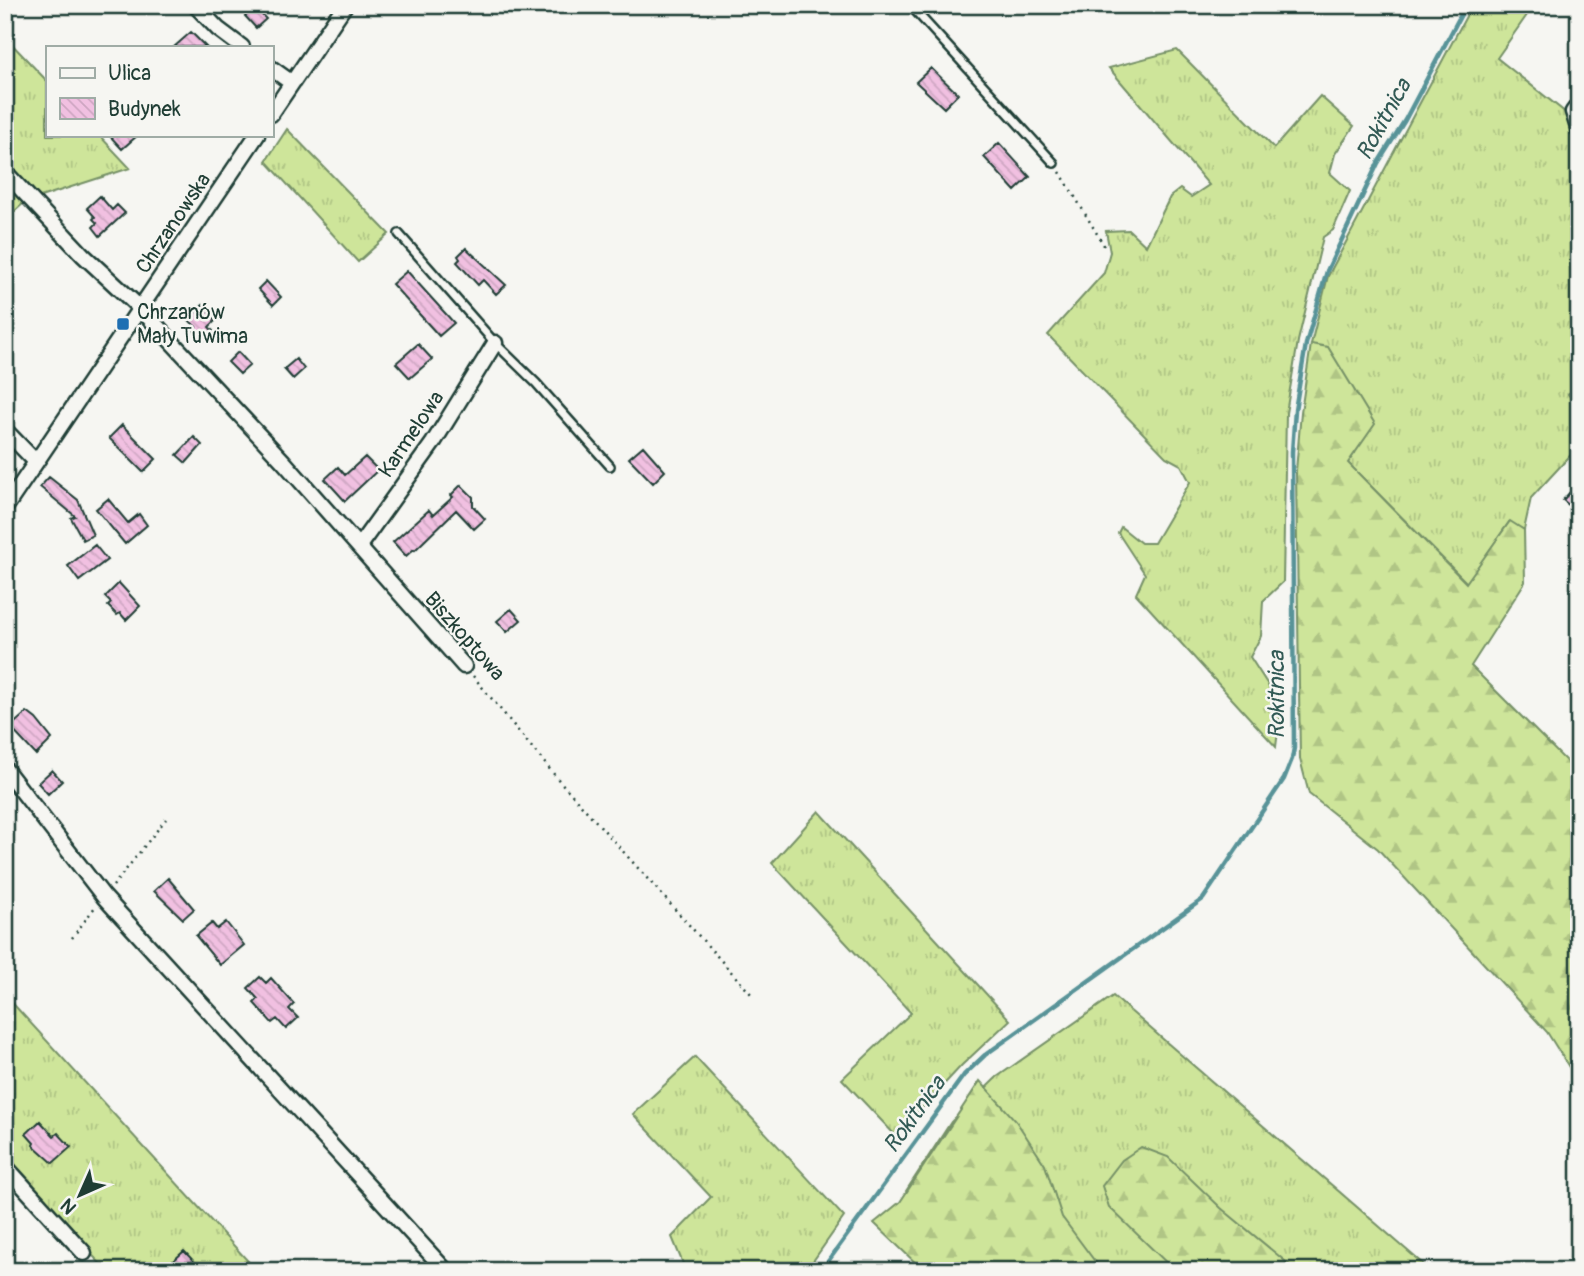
<svg xmlns="http://www.w3.org/2000/svg" width="1584" height="1276" viewBox="0 0 1584 1276" font-family="Pangolin,sans-serif">
	<style>
		.grass { fill: url(#grass-tufts); stroke: #769167; stroke-width: 2 }
		.forest { fill: url(#forest-firs); stroke: #769167; stroke-width: 2 }
		.lines { fill: none; stroke-linecap: round; stroke-linejoin: round }
		.stream { stroke: #589398; stroke-width: 4.5 }
		.building { fill: url(#building-back-hatch); stroke: #1f3d34; stroke-width: 2 }
		.service-casing { stroke: #1f3d34; stroke-width: 12 }
		.minor-casing { stroke: #1f3d34; stroke-width: 19 }
		.path { stroke: #1f3d34; stroke-width: 2.5; stroke-dasharray: 2 5; stroke-linecap: butt }
		.service { stroke: #f6f6f2; stroke-width: 7 }
		.minor { stroke: #f6f6f2; stroke-width: 14 }
		.poi-dot { fill: #1f6fb2; stroke: #f6f6f2; stroke-width: 2.5 }
		.labels { text-anchor: middle; stroke-width: 5; stroke-linejoin: round; paint-order: stroke }
		.street-label { font-size: 21px; fill: #1f3d34; stroke: #f6f6f2 }
		.poi-label { font-size: 21px; fill: #1f3d34; stroke: #f6f6f2; text-anchor: start }
		.water-label { font-size: 23px; font-style: italic; fill: #325a55; stroke: #f6f6f2 }
	</style>
	<defs>
		<pattern id="grass-tufts" width="24" height="20" patternUnits="userSpaceOnUse" patternTransform="scale(1.75)"><rect width="24" height="20" fill="#cee59a"/><path d="M3 7l-1-3M5 7V3M7 7l1-3M15 17l-1-3M17 17v-4M19 17l1-3" fill="none" stroke="#b0c585"/></pattern>
		<pattern id="forest-firs" width="22" height="20" patternUnits="userSpaceOnUse" patternTransform="scale(1.75)"><rect width="22" height="20" fill="#cee59a"/><path d="M5 1l3.5 6h-7zM16 11l3.5 6h-7z" fill="#b0c585"/></pattern>
		<pattern id="building-back-hatch" width="6" height="6" patternUnits="userSpaceOnUse" patternTransform="scale(1.75)"><rect width="6" height="6" fill="#f1c0e1"/><path d="M-1 5l2 2M0 0l6 6M5-1l2 2" fill="none" stroke="#cea6c2"/></pattern>
	</defs>
	<rect width="100%" height="100%" fill="#f6f6f2"/>
	<filter id="ink" filterUnits="userSpaceOnUse"><feTurbulence type="fractalNoise" baseFrequency=".0143" numOctaves="2"/><feDisplacementMap in="SourceGraphic" scale="14" xChannelSelector="R" yChannelSelector="G"/><feConvolveMatrix kernelMatrix="1 2 1 2 8 2 1 2 1" color-interpolation-filters="sRGB"/></filter>
	<g filter="url(#ink)">
		<path class="grass" d="M1472,5H1534L1497,58L1566,113L1579,139V385L1568,394L1579,409V446L1531,498L1524,530L1509,522L1467,583L1348,463L1311,344L1328,276Z
			M5,37L47,81V135H99L130,168L25,202L5,220Z
			M1177,50L1274,148L1320,96L1354,126L1335,154L1330,173L1350,191L1333,230L1323,237L1298,341L1286,413L1283,582L1263,601L1261,636L1250,657L1268,685L1280,714L1276,747L1136,594L1145,574L1118,533L1121,527L1141,543H1154L1190,482L1181,465L1166,457L1048,335L1104,273L1110,252L1106,231L1129,230L1146,246L1170,197L1180,189L1191,197L1209,185L1109,68Z
			M287,129L389,234L358,262L266,161Z
			M819,811L1010,1020L962,1065L896,1136L842,1079L911,1013L772,863Z
			M5,995L257,1271H107L5,1161Z
			M1113,996L1431,1271H994L906,1191L951,1122L997,1077Z
			M695,1057L844,1217L806,1271H686L672,1237L711,1197L633,1114Z"/>
		<path class="forest" d="M1311,344L1328,347L1375,424L1348,463L1466,583L1510,521L1524,530L1525,582L1471,666L1579,774V1083L1547,1032L1378,849L1309,794L1300,759L1296,471L1301,412Z
			M980,1081L1016,1121L1045,1165L1062,1217L1102,1271H924L874,1223L900,1202Z
			M1141,1147L1168,1157L1221,1208L1297,1271H1175L1109,1207L1102,1186L1122,1160Z"/>
		<g class="lines">
			<path class="stream" d="M821,1271L964,1075L985,1055L1203,899L1284,779L1292,759L1294,748L1292,452L1295,410L1306,344L1327,271L1378,163L1405,120L1466,5"/>
		</g>
		<path class="building" d="M254,7L266,19L256,28L245,16Z
			M191,32L206,47H174Z
			M931,68L958,94L944,108L916,82Z
			M109,135H138L122,149Z
			M999,143L1030,177L1015,191L984,157Z
			M100,196L112,210L117,205L125,213L100,236L93,227L97,223L93,219L95,217L87,208Z
			M466,248L506,285L496,294L483,280L478,285L457,262L460,259L458,256Z
			M407,271L454,323L439,336L392,284Z
			M266,281L281,297L273,305L258,289Z
			M203,305L216,320L209,327L213,331L203,341L193,330L196,327L188,319Z
			M418,344L432,359L410,378L396,363Z
			M238,352L250,365L240,374L228,362Z
			M296,359L304,369L293,379L284,369Z
			M122,425L156,459L143,472L109,438Z
			M194,437L202,445L186,463L177,455Z
			M643,446L665,471L653,483L629,458Z
			M365,457L378,470L345,501L325,479L338,467L345,475Z
			M49,477L78,500L93,535L83,540L71,518L75,516L40,487Z
			M1579,482V503L1573,509L1563,500Z
			M461,485L473,497V506L485,519L474,529L456,510L415,550L414,549L406,556L393,542L429,510L433,515L453,497L451,495Z
			M108,499L128,523L139,514L147,525L125,544L96,509Z
			M95,545L107,560L79,581L68,566Z
			M119,583L140,606L126,620L120,613L117,615L108,606L111,603L105,597Z
			M511,609L521,620L507,632L497,621Z
			M27,712L36,719L52,739L36,755L10,727Z
			M52,770L62,781L48,794L38,783Z
			M168,878L194,909L183,919L154,891Z
			M226,922L244,945L220,965L196,936L212,923L217,929Z
			M260,977L266,983L271,978L294,1004L289,1009L298,1018L286,1029L277,1019L272,1023L254,1003L258,999L248,988Z
			M40,1121L54,1136L58,1133L71,1147L53,1163L33,1145L34,1143L26,1134Z
			M184,1251L203,1271H179L171,1263Z"/>
		<g class="lines">
			<defs>
				<path id="service" d="M910,5L1054,163
					M399,234L495,343L536,383L610,466"/>
				<path id="minor" d="M195,5L218,29L242,47
					M271,68L292,83
					M1579,104L1573,112L1579,131
					M271,114L345,5
					M5,172L83,255L141,309L283,461L464,666
					M5,430L36,462
					M5,508L257,135
					M359,546L433,443L495,343
					M5,769L104,897L446,1271
					M5,1166L84,1253"/>
			</defs>
			<use href="#service" class="service-casing"/>
			<use href="#minor" class="minor-casing"/>
			<path class="path" d="M1060,172L1105,247
				M473,676L557,778L752,995
				M113,886L166,819
				M72,938L95,907
				M5,1026L12,1017"/>
			<use href="#service" class="service"/>
			<use href="#minor" class="minor"/>
		</g>
	</g>
	<rect class="poi-dot" x="116" y="317" width="14" height="14" rx="3.5"/>
	<g class="labels">
		<g class="street-label">
			<text transform="translate(173 223) rotate(-56)" y="7">Chrzanowska</text>
			<text transform="translate(411 434) rotate(-56)" y="7">Karmelowa</text>
			<text transform="translate(465 636) rotate(49)" y="7">Biszkoptowa</text>
		</g>
		<g class="poi-label">
			<text x="137" y="319">Chrzanów<tspan x="137" dy="24">Mały Tuwima</tspan></text>
		</g>
		<g class="water-label">
			<text transform="translate(1383 119) rotate(-61)" y="8">Rokitnica</text>
			<text transform="translate(1276 695) rotate(-90)" y="8">Rokitnica</text>
			<text transform="translate(914 1114) rotate(-54)" y="8">Rokitnica</text>
		</g>
	</g>
	<rect width="1584" height="1276" fill="none" stroke="#f6f6f2" stroke-width="28"/>
	<rect x="14" y="14" width="1556" height="1248" fill="none" stroke="#1f3d34" stroke-width="2.5" filter="url(#ink)"/>
	<rect x="46" y="46" width="228" height="91" fill="#f6f6f2" stroke="#a0aca6" stroke-width="2"/>
	<rect x="60" y="68" width="35" height="10" fill="#f6f6f2" stroke="#a0aca6" stroke-width="2"/>
	<text x="108" y="80" font-size="21" fill="#1f3d34">Ulica</text>
	<rect x="60" y="98" width="35" height="21" fill="url(#building-back-hatch)" stroke="#a0aca6" stroke-width="2"/>
	<text x="108" y="116" font-size="21" fill="#1f3d34">Budynek</text>
	<g transform="translate(80 1195) rotate(225)" stroke="#f6f6f2" stroke-width="5" paint-order="stroke">
	<path d="M0-5L12 26L0 18L-12 26Z" fill="#1f3d34"/>
	<text y="-10" font-size="19" font-weight="bold" text-anchor="middle" fill="#1f3d34">N</text>
	</g>
</svg>
